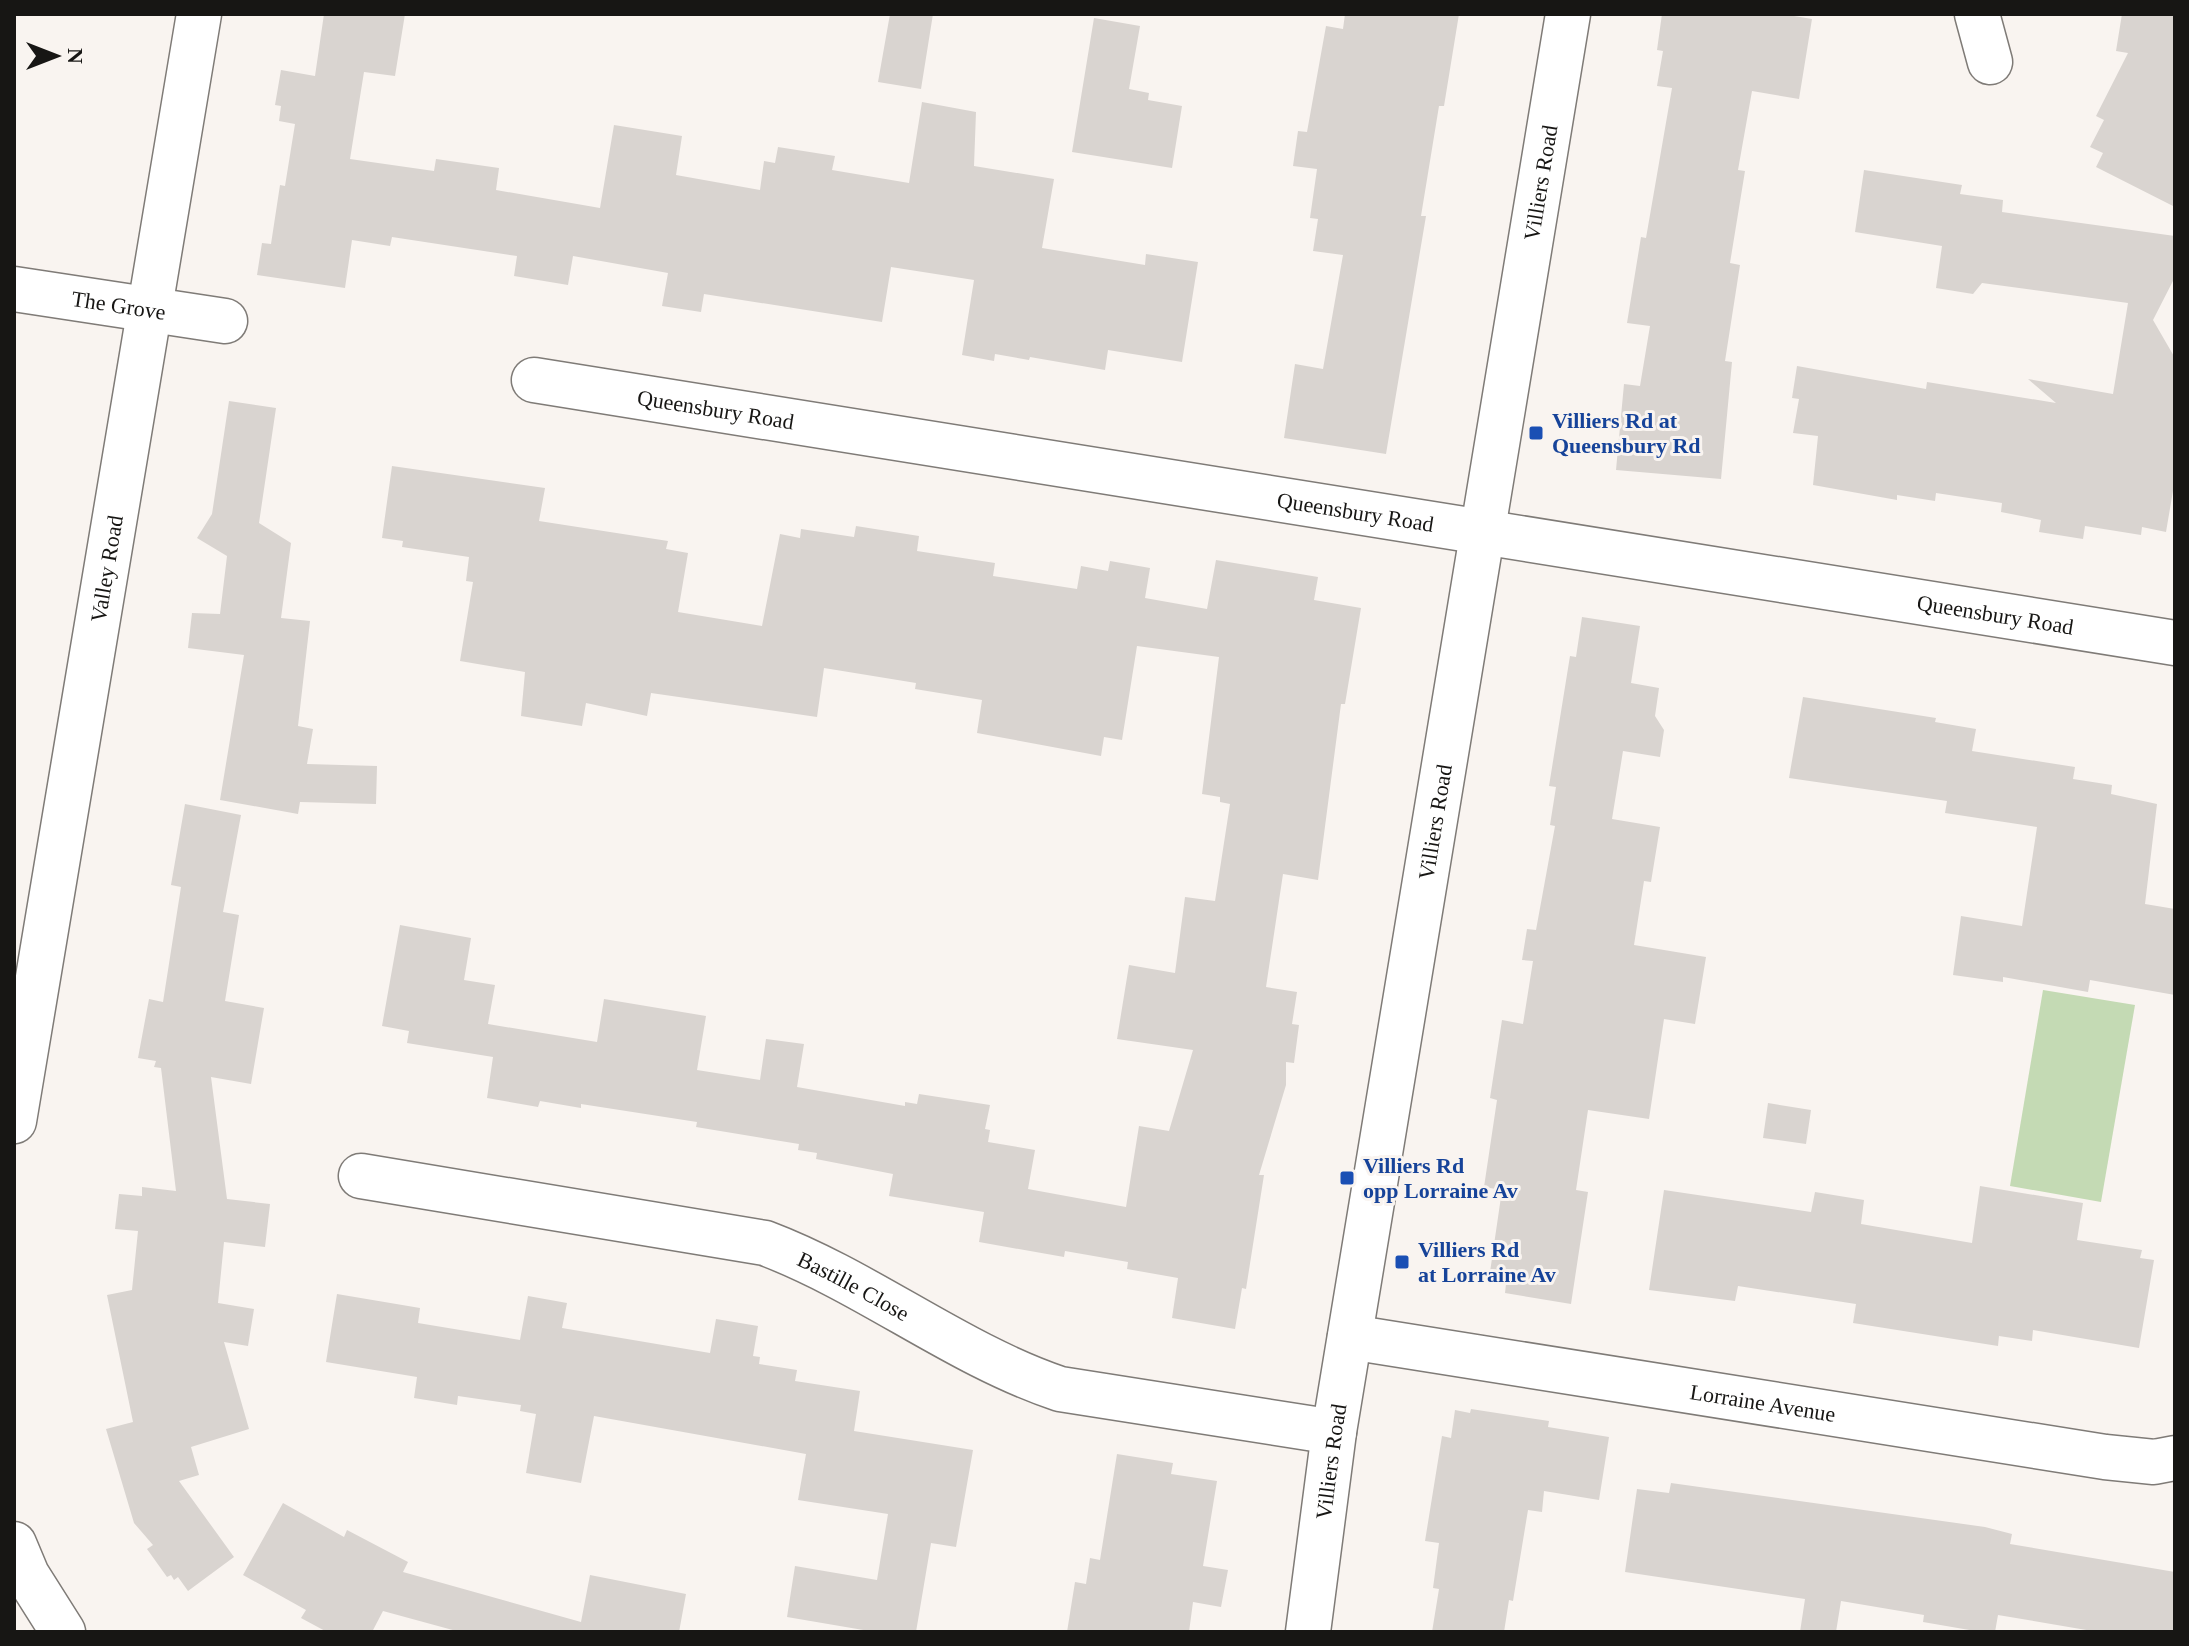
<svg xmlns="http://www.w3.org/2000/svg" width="2189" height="1646" viewBox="0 0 2189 1646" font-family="Georgia,serif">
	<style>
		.garden { fill: #c4dab4 }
		.building { fill: #d9d4d0 }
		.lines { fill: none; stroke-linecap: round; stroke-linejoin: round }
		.minor-casing { stroke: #7f7b77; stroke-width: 47 }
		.minor { stroke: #fff; stroke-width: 44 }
		.transit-dot { fill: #1a4fb4; stroke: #f9f4f0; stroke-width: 3 }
		.labels { text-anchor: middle; stroke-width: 6; stroke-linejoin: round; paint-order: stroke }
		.street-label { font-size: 22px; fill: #171614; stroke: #f9f4f0 }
		.transit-label { font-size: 22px; font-weight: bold; fill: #164399; stroke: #f9f4f0; text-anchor: start }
	</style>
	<rect width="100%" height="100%" fill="#f9f4f0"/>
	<path class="garden" d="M2043,990L2135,1005L2101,1202L2010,1186Z"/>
	<path class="building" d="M324,14H405L395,76L364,72L350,159L434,171L436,159L499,168L496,190L600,208L614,125L682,136L676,175L760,190L764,161L775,163L778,147L835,156L832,170L909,183L922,102L976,112L974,166L1054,179L1042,248L1145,265L1146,254L1198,262L1182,362L1108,350L1105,370L1030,357L1029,360L995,354L994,361L962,355L974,280L891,267L882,322L704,294L701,312L662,306L668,273L573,256L568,285L514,276L517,256L392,237L390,246L352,240L345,288L257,275L262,243L271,244L280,185L285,186L295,124L279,121L281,106L275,105L281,70L315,76Z
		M890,14H933L921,89L878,82Z
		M1345,14H1459L1444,106H1439L1421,216H1426L1386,454L1284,438L1295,364L1323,369L1343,255L1313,251L1318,219L1310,218L1317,169L1293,166L1298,131L1307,132L1326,26L1343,29Z
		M1662,14H1782L1812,19L1799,99L1752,91L1738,170L1745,171L1730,263L1740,265L1725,361L1732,362L1721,479L1616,470L1624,384L1640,386L1650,326L1627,323L1641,237L1646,238L1672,88L1657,86L1663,51L1657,50Z
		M2122,14H2175V207L2096,167L2103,153L2090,147L2104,120L2096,116L2128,53L2116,51Z
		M1094,18L1140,26L1129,89L1149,93L1148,100L1182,106L1172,168L1072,152Z
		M1864,170L1962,185L1960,194L2003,200L2002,212L2175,236V277L2153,320L2175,358V479L2166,532L2142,527L2141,535L2085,526L2083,539L2039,532L2041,520L2001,512L2002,503L1936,493L1935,501L1897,495V500L1813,485L1818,436L1793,433L1799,399L1792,398L1797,366L1926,389L1927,382L2056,403L2028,379L2113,394L2128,303L1982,283L1973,294L1936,288L1942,246L1855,232Z
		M229,401L276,408L259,523L291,543L281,618L310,621L298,726L313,729L307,764L377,766L376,804L300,802L298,814L220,800L244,655L188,648L192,613L220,614L227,556L197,538L212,514Z
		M392,466L545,488L539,521L668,541L666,549L688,553L678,612L762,626L780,534L800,538L801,529L854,537L856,526L919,536L917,551L995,563L993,576L1077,589L1081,566L1108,571L1110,561L1150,568L1145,598L1207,609L1216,560L1318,577L1314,600L1361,608L1345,704H1341L1318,880L1283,874L1266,987L1297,992L1292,1024L1299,1025L1294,1063L1286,1062V1085L1259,1175H1264L1246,1289L1242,1288L1235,1329L1172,1318L1178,1278L1127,1269L1128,1262L1065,1251L1064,1257L979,1242L984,1212L889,1196L893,1174L816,1159L817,1153L798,1150L799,1144L696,1127L697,1122L581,1104V1108L540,1101L538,1107L487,1098L493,1057L407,1043L409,1031L382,1026L400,925L471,938L464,980L495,985L488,1024L597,1042L604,999L706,1016L697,1070L760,1080L766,1039L804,1044L797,1087L905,1106V1102L917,1104L919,1094L990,1105L985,1129L990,1130L988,1142L1035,1150L1028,1189L1126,1207L1139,1126L1169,1131L1193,1050L1117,1039L1129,965L1175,973L1185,897L1215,901L1230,804L1220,802V797L1202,794L1219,657L1137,646L1122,740L1104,737L1101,756L977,733L982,700L915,689L916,683L824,668L817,717L651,693L647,716L586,703L582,726L521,716L525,672L460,661L473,582L466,581L469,557L402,547L403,541L382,538Z
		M1582,617L1640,626L1631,683L1659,688L1655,716L1664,730L1660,757L1623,751L1612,819L1660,827L1651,882L1644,881L1634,945L1706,957L1695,1024L1664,1019L1649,1119L1588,1110L1576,1190L1588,1192L1571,1304L1505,1293L1507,1275L1490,1272L1502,1190L1484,1187L1497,1100L1490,1098L1502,1020L1523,1024L1533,961L1522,960L1527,929L1536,930L1555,826L1550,825L1556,787L1549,786L1570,656L1576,657Z
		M1803,697L1936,718L1935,722L1976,729L1972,751L2075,767L2073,779L2112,785L2111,794L2157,804L2145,904L2175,909V995L2090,980L2088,992L2003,977V982L1953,975L1961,916L2022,926L2037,827L1945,813L1947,801L1789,778Z
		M185,804L241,815L223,912L239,915L225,1001L264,1008L251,1084L211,1077L227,1199L270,1204L265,1247L224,1242L218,1303L254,1309L248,1346L224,1342L249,1429L191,1447L199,1475L179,1481L234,1557L188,1591L178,1577L174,1580L171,1575L167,1577L147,1549L153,1545L134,1523L106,1429L133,1422L107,1295L132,1290L138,1231L115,1229L119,1194L142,1196V1187L176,1191L161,1068L154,1067L156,1061L138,1058L149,999L163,1002L181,887L171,885Z
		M1768,1103L1811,1110L1806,1144L1763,1138Z
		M1980,1186L2083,1203L2077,1240L2142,1250L2140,1258L2154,1260L2139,1348L2033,1330L2032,1341L1999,1336L1998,1346L1853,1323L1856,1304L1738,1286L1735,1301L1649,1290L1664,1190L1811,1212L1815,1192L1864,1200L1861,1224L1972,1243Z
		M337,1294L420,1308L418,1323L520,1340L528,1296L567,1303L562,1328L710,1353L716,1319L758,1326L753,1356L760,1357L759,1364L797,1370L795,1381L860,1391L854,1431L973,1450L956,1547L931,1543L916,1632H875L787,1617L795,1566L877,1580L888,1514L798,1500L806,1454L594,1416L581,1483L526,1473L536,1414L520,1411L521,1405L458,1396L457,1405L414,1398L417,1377L326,1362Z
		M1471,1409L1549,1421L1548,1427L1609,1437L1599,1500L1544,1491L1542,1512L1528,1510L1513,1601L1509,1600L1504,1632H1432L1439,1589L1433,1588L1439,1543L1425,1541L1442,1436L1451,1438L1455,1410L1470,1413Z
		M1117,1454L1173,1463L1171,1474L1217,1481L1203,1566L1228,1570L1221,1607L1193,1602L1189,1632H1067L1075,1582L1086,1584L1090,1558L1100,1560Z
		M1671,1483L1985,1527L2012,1534L2010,1544L2175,1572V1632H2098L1998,1615L1995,1632H1981L1923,1622L1924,1615L1841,1601L1836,1632H1800L1805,1599L1625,1572L1637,1489L1669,1493Z
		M283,1503L344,1537L347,1530L408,1562L403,1572L581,1622L590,1575L686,1594L679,1632H460L383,1611L372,1632H327L301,1618L306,1610L243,1575Z"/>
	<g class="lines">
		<defs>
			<g id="minor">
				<path d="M1977,14L1990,62"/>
				<path id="s1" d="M14,289L225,321"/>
				<path id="s2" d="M534,380L2175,643"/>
				<path id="s3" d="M14,1121L199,14"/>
				<path id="s4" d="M361,1176L765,1243C868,1282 956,1354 1060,1389L1334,1432"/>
				<path id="s5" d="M1350,1337L2105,1457L2154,1462L2175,1458"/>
				<path d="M14,1544L27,1575L63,1632"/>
				<path id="s6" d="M1308,1632L1334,1432L1568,14"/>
			</g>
		</defs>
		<use href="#minor" class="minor-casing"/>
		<use href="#minor" class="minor"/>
	</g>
	<g class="transit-dot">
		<rect x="1528" y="425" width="16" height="16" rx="4"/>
		<rect x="1339" y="1170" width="16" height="16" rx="4"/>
		<rect x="1394" y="1254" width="16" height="16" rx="4"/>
	</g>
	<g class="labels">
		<g class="street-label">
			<text dy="8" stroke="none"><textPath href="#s6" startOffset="1468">Villiers Road</textPath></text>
			<text dy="8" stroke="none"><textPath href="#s1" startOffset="106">The Grove</textPath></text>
			<text dy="8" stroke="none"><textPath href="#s2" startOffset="184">Queensbury Road</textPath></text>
			<text dy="8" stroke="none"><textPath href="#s2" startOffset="832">Queensbury Road</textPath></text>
			<text dy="8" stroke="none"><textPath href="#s3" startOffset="560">Valley Road</textPath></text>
			<text dy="8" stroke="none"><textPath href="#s2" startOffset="1480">Queensbury Road</textPath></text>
			<text dy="8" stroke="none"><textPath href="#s6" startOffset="820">Villiers Road</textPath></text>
			<text dy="8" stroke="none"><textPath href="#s4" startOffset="508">Bastille Close</textPath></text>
			<text dy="8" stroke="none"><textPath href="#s5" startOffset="418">Lorraine Avenue</textPath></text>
			<text dy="8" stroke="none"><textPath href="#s6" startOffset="172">Villiers Road</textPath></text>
		</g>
		<g class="transit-label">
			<text x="1552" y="428">Villiers Rd at<tspan x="1552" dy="25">Queensbury Rd</tspan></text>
			<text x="1363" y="1173">Villiers Rd<tspan x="1363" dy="25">opp Lorraine Av</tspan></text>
			<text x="1418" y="1257">Villiers Rd<tspan x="1418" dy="25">at Lorraine Av</tspan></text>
		</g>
	</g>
	<rect width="2189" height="1646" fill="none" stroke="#171614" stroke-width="32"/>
	<g transform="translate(56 56) rotate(90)" stroke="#f9f4f0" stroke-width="6" paint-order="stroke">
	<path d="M0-6L14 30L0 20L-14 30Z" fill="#171614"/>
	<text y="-12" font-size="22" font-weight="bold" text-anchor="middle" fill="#171614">N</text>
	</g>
</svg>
